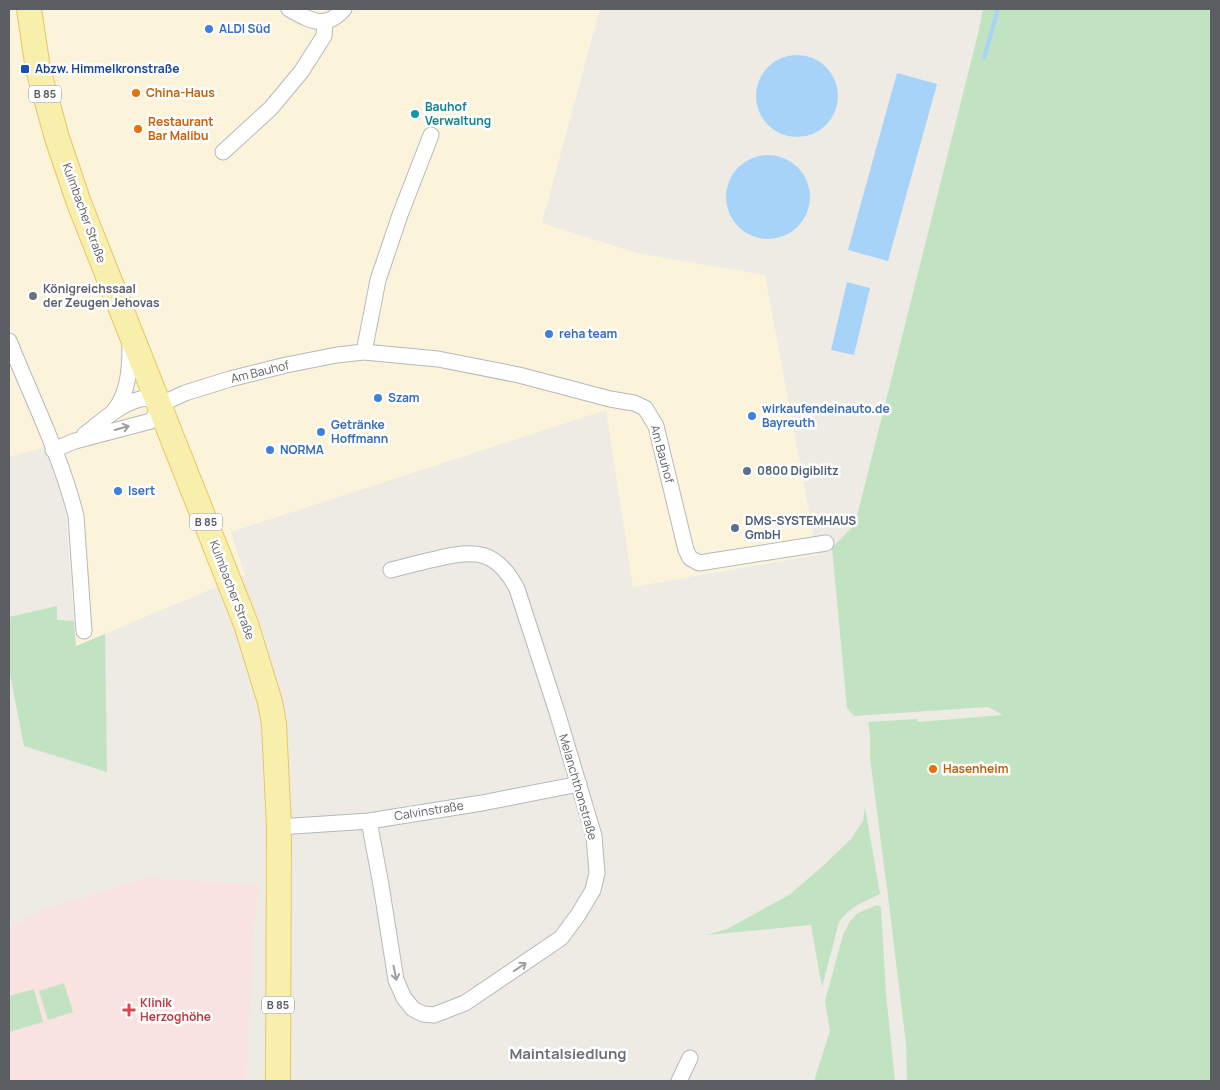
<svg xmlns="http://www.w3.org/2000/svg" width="1220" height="1090" viewBox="0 0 1220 1090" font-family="Manrope,sans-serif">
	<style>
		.commercial { fill: #fbf4da }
		.medical { fill: #f9e3e0 }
		.green { fill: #c1e3c2 }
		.water { fill: #a7d3f9 }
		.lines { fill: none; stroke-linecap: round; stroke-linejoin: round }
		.stream { stroke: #a7d3f9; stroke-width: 4 }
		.minor-casing { stroke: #b5b8bc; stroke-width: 17 }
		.primary-casing { stroke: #e7c662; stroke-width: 26 }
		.minor { stroke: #fff; stroke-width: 15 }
		.primary { stroke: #f9efac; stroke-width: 24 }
		.oneway { stroke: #9d9ea1 }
		.shop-dot { fill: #3f7fe0; stroke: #fff; stroke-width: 2 }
		.transit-dot { fill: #1a4fb4; stroke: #fff; stroke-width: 2 }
		.food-dot { fill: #e8710a; stroke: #fff; stroke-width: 2 }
		.culture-dot { fill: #0f9aa8; stroke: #fff; stroke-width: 2 }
		.worship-dot { fill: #6b7280; stroke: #fff; stroke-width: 2 }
		.service-dot { fill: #5c6f8a; stroke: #fff; stroke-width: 2 }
		.health-dot { fill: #e0444e; stroke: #fff; stroke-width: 2 }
		.labels { text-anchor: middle; stroke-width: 5; stroke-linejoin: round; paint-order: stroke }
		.shield { fill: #fff; stroke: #8c8e92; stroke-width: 1 }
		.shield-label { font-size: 11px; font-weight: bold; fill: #5b5e63 }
		.shop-label { font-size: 12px; font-weight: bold; fill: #366cbe; stroke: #fff; text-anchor: start }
		.transit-label { font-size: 12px; font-weight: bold; fill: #164399; stroke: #fff; text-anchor: start }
		.food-label { font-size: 12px; font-weight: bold; fill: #c56008; stroke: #fff; text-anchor: start }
		.culture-label { font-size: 12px; font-weight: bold; fill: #0d838f; stroke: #fff; text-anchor: start }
		.street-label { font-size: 12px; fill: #5b5e63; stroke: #fff }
		.worship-label { font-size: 12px; font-weight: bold; fill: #5b616d; stroke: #fff; text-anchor: start }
		.service-label { font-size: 12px; font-weight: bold; fill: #4e5e75; stroke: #fff; text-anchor: start }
		.health-label { font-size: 12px; font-weight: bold; fill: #be3a42; stroke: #fff; text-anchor: start }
		.quarter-label { font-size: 15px; font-weight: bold; fill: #6c7075; stroke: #fff }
	</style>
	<rect width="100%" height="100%" fill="#edebe3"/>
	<path class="commercial" d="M9,9H600L542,223L637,253L765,275L817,555L633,587L606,410L231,532L245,575L76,646L65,503L44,447L9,457Z"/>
	<path class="medical" d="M147,878L259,885L253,939L246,1081H9V929L42,910Z"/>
	<path class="green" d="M983,9H1211V1081H907L906,1044L888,896L870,758V734L868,722L917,719L918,722L1003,715L988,707L854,716L847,708L832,548L855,524L979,30Z
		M57,606V620L74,621L76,646L105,634L107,772L24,746L10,674H9V617Z
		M865,807L880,894C863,902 849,907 839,922L822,987L811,925L707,935L727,929L789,895L824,865L851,839L863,821Z
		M877,905L881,907L886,994L895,1081H814L830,1031L825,1001L843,935L850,921L858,913Z
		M64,983L73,1012L48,1020L39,991Z
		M34,989L43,1022L9,1032V996Z"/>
	<path class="water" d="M756 96a41 41 0 1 1 82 0a41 41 0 1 1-82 0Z
		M897,73L937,84L888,261L848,250Z
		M726 197a42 42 0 1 1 84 0a42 42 0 1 1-84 0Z
		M847,282L870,288L854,355L831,350Z"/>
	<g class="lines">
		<path class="stream" d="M984,58L998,9"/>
		<defs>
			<path id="minor" d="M289,9C311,21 325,30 344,9
				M223,152L271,108L301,72L324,36L325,22
				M9,341C32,398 61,456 76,516L84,631
				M364,352L378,280L400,215L431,135
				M159,405L185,393L230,379L286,365L337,355L364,352L438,359L519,375L610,399L634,403L645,408L656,426L686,550L690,558L699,563L826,543
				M114,411C129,392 130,367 130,344
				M84,435C103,421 123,400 147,398L159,405
				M53,450L75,441L151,421L158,411L159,405
				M369,821L381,885L396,980L404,998L413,1009L423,1014L434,1015L465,1003L561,938L578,915L593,890L597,873L594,836L557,712L517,589C497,550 475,549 436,559C421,562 406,566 391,570
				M279,827L369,821L482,803L579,784
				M679,1081L690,1058"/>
			<path id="primary" d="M29,9L38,69L57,138L79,203L246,624L270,702L274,724L279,827L278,1081"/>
		</defs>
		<use href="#minor" class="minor-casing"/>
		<use href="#primary" class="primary-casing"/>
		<use href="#minor" class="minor"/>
		<use href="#primary" class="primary"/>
	</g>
	<defs><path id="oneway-shaft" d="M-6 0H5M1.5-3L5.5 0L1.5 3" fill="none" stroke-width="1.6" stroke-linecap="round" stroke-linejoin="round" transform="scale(1.25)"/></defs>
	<g class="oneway">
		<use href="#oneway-shaft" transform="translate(122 428) rotate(-16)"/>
		<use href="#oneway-shaft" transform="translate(520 967) rotate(-34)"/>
		<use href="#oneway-shaft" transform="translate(395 973) rotate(78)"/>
	</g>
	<g class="shop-dot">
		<circle cx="209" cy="29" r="5"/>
		<circle cx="549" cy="334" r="5"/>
		<circle cx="378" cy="398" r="5"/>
		<circle cx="752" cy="416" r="5"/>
		<circle cx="321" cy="432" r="5"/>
		<circle cx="270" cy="450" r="5"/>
		<circle cx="118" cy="491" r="5"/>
	</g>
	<rect class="transit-dot" x="20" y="64" width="10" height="10" rx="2.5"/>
	<g class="food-dot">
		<circle cx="136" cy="93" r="5"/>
		<circle cx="138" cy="129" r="5"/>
		<circle cx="933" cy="769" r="5"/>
	</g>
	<circle class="culture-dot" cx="415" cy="114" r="5"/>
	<circle class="worship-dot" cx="33" cy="296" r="5"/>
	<g class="service-dot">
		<circle cx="747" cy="471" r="5"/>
		<circle cx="735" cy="528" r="5"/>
	</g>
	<path class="health-dot" d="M126.5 1002.5h5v5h5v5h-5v5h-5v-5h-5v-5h5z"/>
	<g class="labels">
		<g class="shield">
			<rect x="29" y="85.5" width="32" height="17" rx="4"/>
			<rect x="190" y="513.5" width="32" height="17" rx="4"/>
			<rect x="262" y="996.5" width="32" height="17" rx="4"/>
		</g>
		<g class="shield-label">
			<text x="45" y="98">B 85</text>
			<text x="206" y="526">B 85</text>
			<text x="278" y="1009">B 85</text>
		</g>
		<g class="shop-label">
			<text x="219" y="33">ALDI Süd</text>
			<text x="559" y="338">reha team</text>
			<text x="388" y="402">Szam</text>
			<text x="762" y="413">wirkaufendeinauto.de<tspan x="762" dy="14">Bayreuth</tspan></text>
			<text x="331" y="429">Getränke<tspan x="331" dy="14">Hoffmann</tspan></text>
			<text x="280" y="454">NORMA</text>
			<text x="128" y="495">Isert</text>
		</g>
		<g class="transit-label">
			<text x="35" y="73">Abzw. Himmelkronstraße</text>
		</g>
		<g class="food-label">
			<text x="146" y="97">China-Haus</text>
			<text x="148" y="126">Restaurant<tspan x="148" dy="14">Bar Malibu</tspan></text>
			<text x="943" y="773">Hasenheim</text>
		</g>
		<g class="culture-label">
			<text x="425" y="111">Bauhof<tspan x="425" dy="14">Verwaltung</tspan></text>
		</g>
		<g class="street-label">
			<text transform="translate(84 213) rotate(70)" y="4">Kulmbacher Straße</text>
			<text transform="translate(260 372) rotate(-14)" y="4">Am Bauhof</text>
			<text transform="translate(662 454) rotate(75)" y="4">Am Bauhof</text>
			<text transform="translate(232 590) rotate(69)" y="4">Kulmbacher Straße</text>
			<text transform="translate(578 787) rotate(74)" y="4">Melanchthonstraße</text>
			<text transform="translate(429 811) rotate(-9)" y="4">Calvinstraße</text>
		</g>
		<g class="worship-label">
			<text x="43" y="293">Königreichssaal<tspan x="43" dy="14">der Zeugen Jehovas</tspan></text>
		</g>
		<g class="service-label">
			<text x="757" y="475">0800 Digiblitz</text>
			<text x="745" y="525">DMS-SYSTEMHAUS<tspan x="745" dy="14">GmbH</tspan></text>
		</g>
		<g class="health-label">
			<text x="140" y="1007">Klinik<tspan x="140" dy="14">Herzoghöhe</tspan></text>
		</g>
		<g class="quarter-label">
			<text x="568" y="1059">Maintalsiedlung</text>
		</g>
	</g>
	<rect width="1220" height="1090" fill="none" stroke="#5b5e63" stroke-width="20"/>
</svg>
